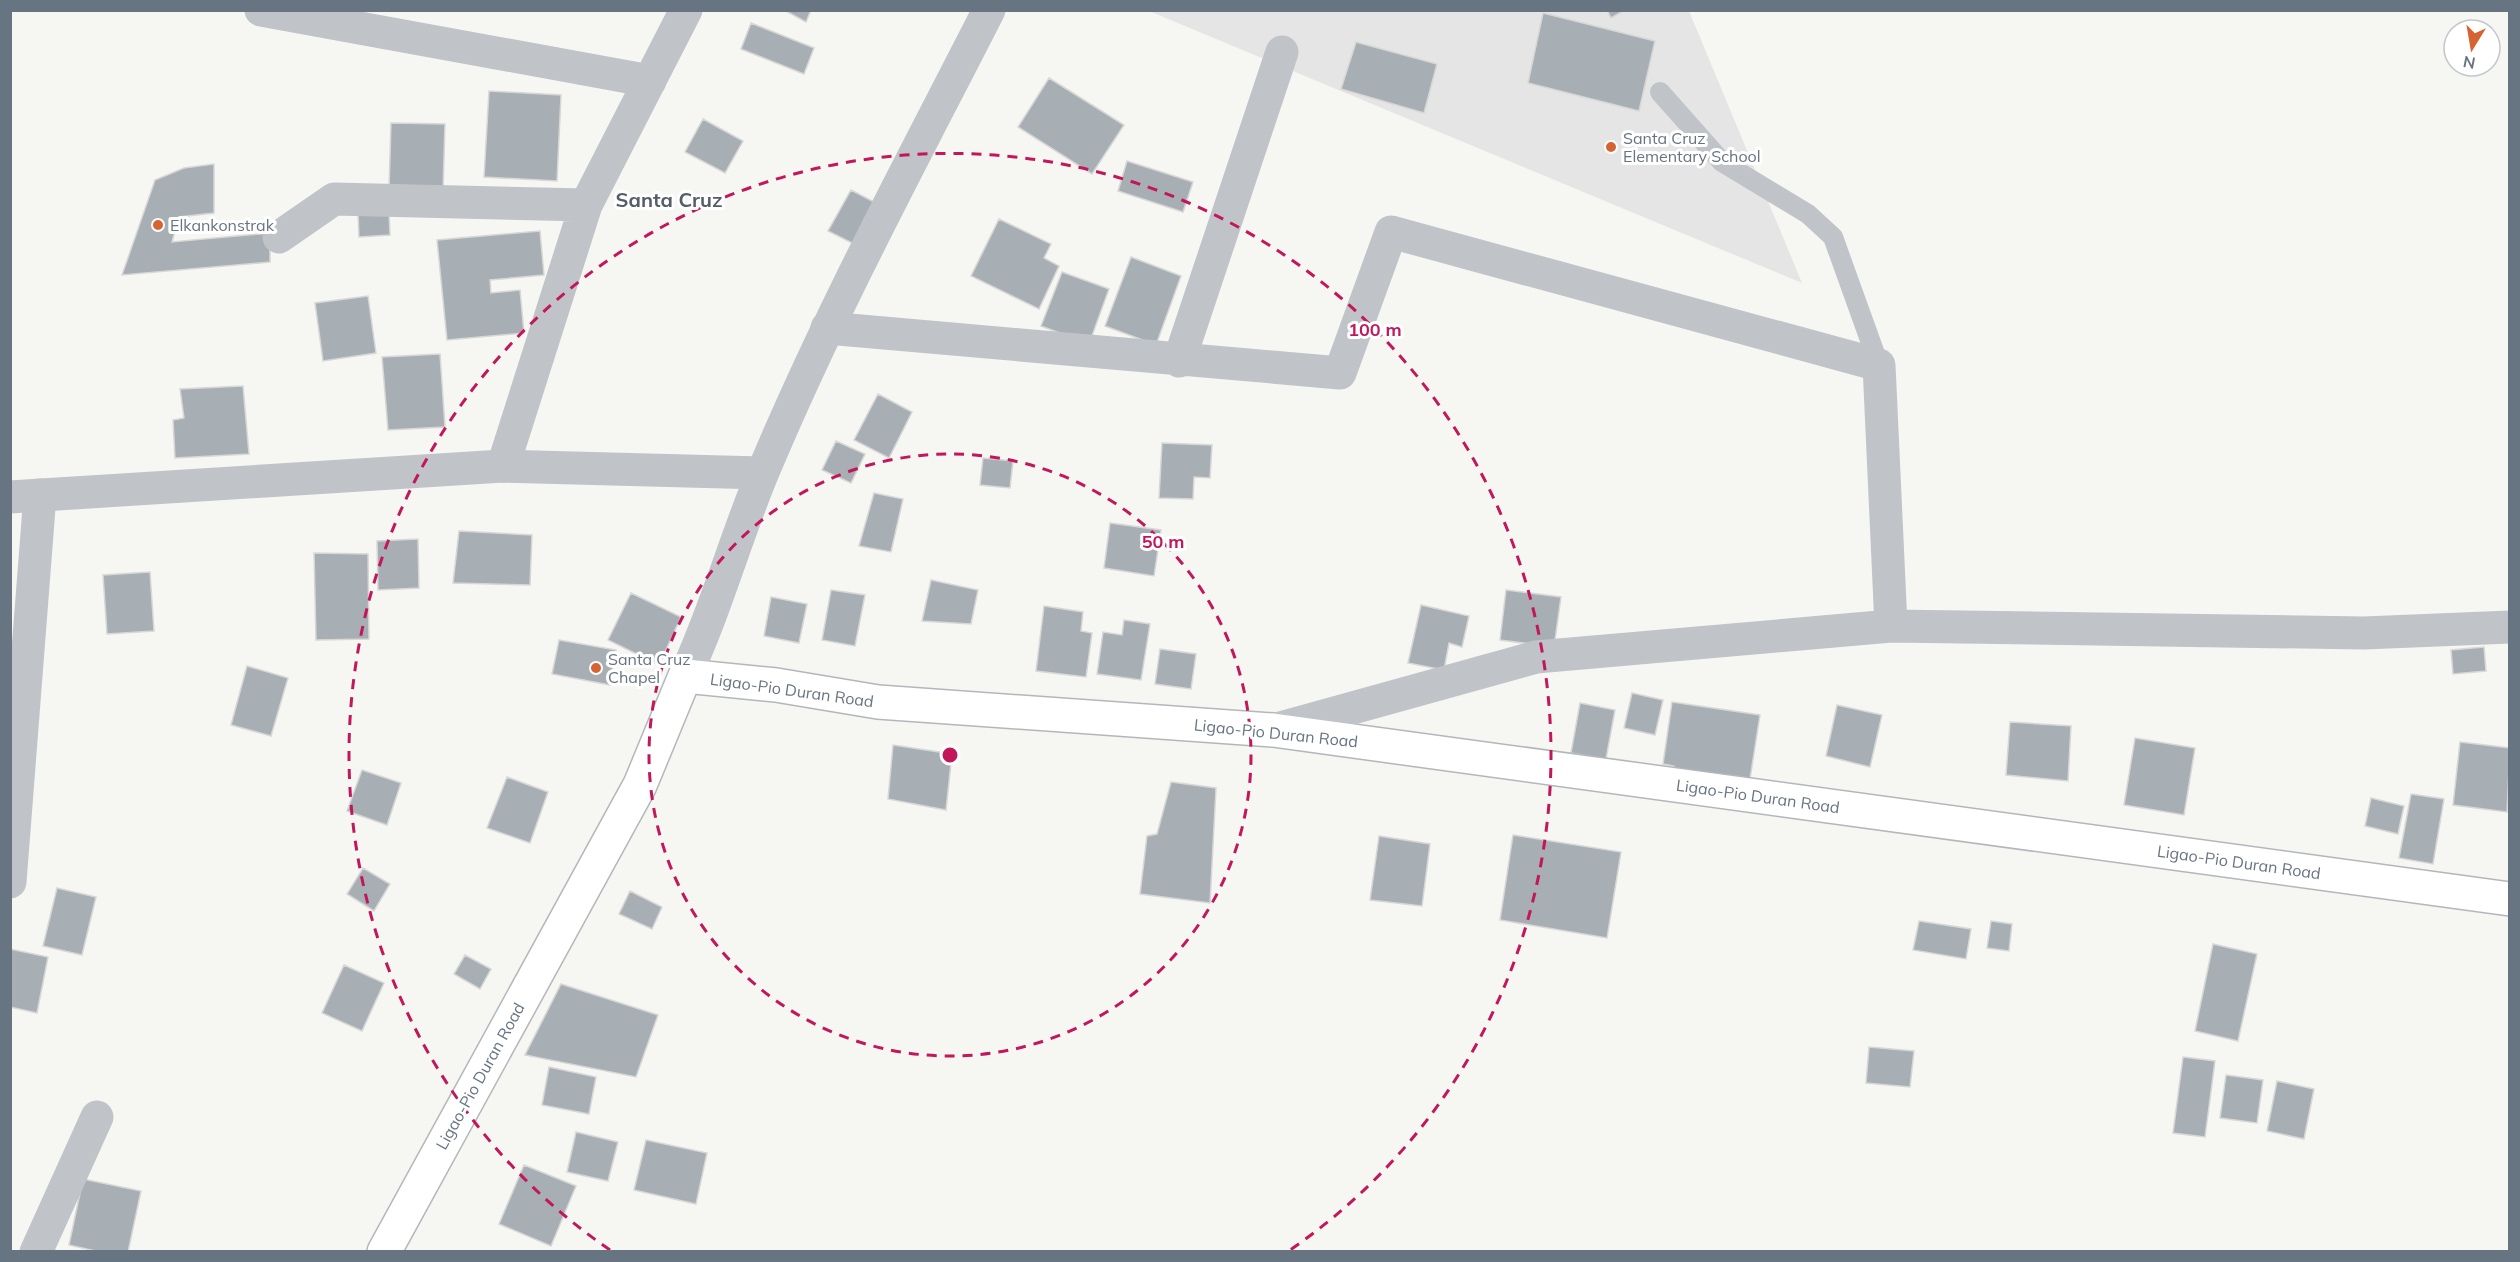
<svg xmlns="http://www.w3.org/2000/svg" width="2520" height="1262" viewBox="0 0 2520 1262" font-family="Mulish,sans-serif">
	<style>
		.built { fill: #e4e5e4 }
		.building { fill: #a7aeb4; stroke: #d7d8d6; stroke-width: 1.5 }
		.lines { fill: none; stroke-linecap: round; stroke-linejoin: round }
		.primary-casing { stroke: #b3b7bb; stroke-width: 36 }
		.service { stroke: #c0c3c7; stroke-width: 20 }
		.minor { stroke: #c0c3c7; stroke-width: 33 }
		.tertiary { stroke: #c0c3c7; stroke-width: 33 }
		.primary { stroke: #fff; stroke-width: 33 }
		.ring { fill: none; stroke: #c2185b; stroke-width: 3; stroke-dasharray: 10 8 }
		.poi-dot { fill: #d66433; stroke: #fff; stroke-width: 2 }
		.labels { text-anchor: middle; stroke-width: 6; stroke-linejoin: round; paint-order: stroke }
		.poi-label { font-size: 16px; fill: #677482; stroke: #fff; text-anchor: start }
		.street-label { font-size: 16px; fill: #677482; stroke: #fff }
		.quarter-label { font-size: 20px; font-weight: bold; fill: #555e68; stroke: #fff }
		.centre { fill: #c2185b; stroke: #fff; stroke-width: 3 }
		.ring-label { font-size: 18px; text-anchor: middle; font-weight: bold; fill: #c2185b; stroke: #fff; stroke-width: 6; stroke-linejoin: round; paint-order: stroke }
	</style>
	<rect width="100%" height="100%" fill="#f6f6f3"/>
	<path class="built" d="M1149,11H1689L1802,283Z"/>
	<path class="building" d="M784,10H811L806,22Z
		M1607,10H1625L1611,18Z
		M1543,13L1655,41L1639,111L1528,83Z
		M751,23L814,48L804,74L741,49Z
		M1356,42L1437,64L1424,113L1341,89Z
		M1049,78L1124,125L1092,174L1018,127Z
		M489,91L561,95L557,181L484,177Z
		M703,119L743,141L725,173L685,152Z
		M391,123L445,124L443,191L389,189Z
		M1127,161L1193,182L1183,212L1118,191Z
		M214,164V213L179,217L172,242L270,233V262L122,275L155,180L184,168Z
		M851,190L878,204L856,245L828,231Z
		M389,213L390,235L359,237L358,214Z
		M999,219L1051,244L1044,258L1059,266L1039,309L971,276Z
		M540,231L544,275L490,280L491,293L520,290L524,333L447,340L437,240Z
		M1131,257L1181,276L1156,345L1105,326Z
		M1062,272L1109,289L1089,344L1041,326Z
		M368,296L376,353L323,361L315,303Z
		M440,354L445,427L388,430L382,357Z
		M243,386L249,454L175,458L173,420L184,418L180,389Z
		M878,394L912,412L889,458L854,440Z
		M836,441L865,454L851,483L822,470Z
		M1162,443L1212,445L1210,478L1194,477L1193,499L1159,498Z
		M983,458L1013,461L1010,488L980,485Z
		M874,493L903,499L891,552L859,546Z
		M1110,523L1161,530L1154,576L1104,568Z
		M459,531L532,535L530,585L453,583Z
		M418,539L419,588L378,590L377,541Z
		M314,553L368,554L369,639L316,640Z
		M150,572L154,631L107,634L103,575Z
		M931,580L978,590L971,624L922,621Z
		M831,590L865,595L855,646L822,640Z
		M1506,590L1561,597L1554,647L1500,640Z
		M631,593L681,617L659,665L608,640Z
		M771,597L807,604L799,643L764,636Z
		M1421,605L1469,616L1462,647L1449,643L1444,670L1408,663Z
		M1044,606L1083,612L1081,631L1092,633L1086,677L1036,671Z
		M1124,620L1150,624L1141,680L1097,674L1103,632L1122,635Z
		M559,640L616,650L610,685L552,674Z
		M2484,647L2486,671L2453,674L2451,650Z
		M1160,649L1196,654L1191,689L1155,684Z
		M247,666L288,678L271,736L231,725Z
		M1632,693L1663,700L1655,735L1624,728Z
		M1672,702L1760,715L1750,779L1725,775L1723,781L1673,773L1674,766L1663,764Z
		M1580,703L1615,710L1606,759L1571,753Z
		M1837,705L1882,715L1870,767L1826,756Z
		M2010,722L2071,726L2068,781L2006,775Z
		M2135,738L2195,748L2184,815L2124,805Z
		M2460,742L2510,748L2507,812L2453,805Z
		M893,745L952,754L946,810L888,799Z
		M362,770L401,783L387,825L347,811Z
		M507,777L548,792L530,843L487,828Z
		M1171,782L1216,788L1210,903L1140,894L1147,836L1157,834Z
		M2411,794L2444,799L2433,864L2399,858Z
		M2371,798L2404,806L2398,834L2365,826Z
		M1513,835L1621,852L1607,938L1500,920Z
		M1379,836L1430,844L1422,906L1370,900Z
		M363,868L390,884L374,911L347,894Z
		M57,888L96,897L82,955L43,946Z
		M630,891L662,907L652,929L619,914Z
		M1919,921L1971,929L1966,959L1913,950Z
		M1991,921L2012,924L2009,951L1987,948Z
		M2213,944L2257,954L2238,1041L2195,1031Z
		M10,949L48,957L37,1013L10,1007Z
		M465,955L491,969L480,989L454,974Z
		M344,965L384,983L362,1031L322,1013Z
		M561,984L658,1015L636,1077L525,1055Z
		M1869,1047L1914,1051L1910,1087L1866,1083Z
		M2183,1057L2215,1061L2205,1137L2173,1133Z
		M549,1067L596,1077L589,1114L542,1105Z
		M2226,1075L2263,1080L2257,1123L2220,1118Z
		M2277,1081L2314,1089L2304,1139L2267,1131Z
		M576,1132L618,1142L608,1181L567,1172Z
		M646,1140L707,1153L696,1204L634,1190Z
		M524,1165L576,1186L551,1246L499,1224Z
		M83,1179L141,1191L128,1252H100L69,1245Z"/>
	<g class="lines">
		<defs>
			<path id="primary" d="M384,1252L640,785L685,676L776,685L878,702L1273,730L2510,899"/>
		</defs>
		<use href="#primary" class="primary-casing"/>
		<path class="service" d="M1660,92L1722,162L1808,214L1833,237L1879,365"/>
		<path class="minor" d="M261,10L650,81
			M279,237L334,199L586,205
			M827,328L1340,373L1391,232L1879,365L1891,626
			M1179,361L1282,52
			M503,466L586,205L686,10
			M1273,730L1536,657L1891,626L2364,633L2510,627
			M10,882L40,495
			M36,1252L97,1117"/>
		<path class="tertiary" d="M10,497L503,466L762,473
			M685,676C716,610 735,539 763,472C829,314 911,163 989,10"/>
		<use href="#primary" class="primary"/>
	</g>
	<g class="ring">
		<circle cx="950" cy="755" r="301"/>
		<path d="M610 1250A601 601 0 1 1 1290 1250"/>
	</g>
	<g class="poi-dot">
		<circle cx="1611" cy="147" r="6"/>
		<circle cx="158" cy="225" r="6"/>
		<circle cx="596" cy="668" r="6"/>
	</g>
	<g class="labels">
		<g class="poi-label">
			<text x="1623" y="144">Santa Cruz<tspan x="1623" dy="18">Elementary School</tspan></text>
			<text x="170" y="231">Elkankonstrak</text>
			<text x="608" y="665">Santa Cruz<tspan x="608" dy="18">Chapel</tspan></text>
		</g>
		<g class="street-label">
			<text transform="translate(792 690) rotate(8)" y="6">Ligao-Pio Duran Road</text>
			<text transform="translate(1276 733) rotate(6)" y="6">Ligao-Pio Duran Road</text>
			<text transform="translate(1758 796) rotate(8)" y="6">Ligao-Pio Duran Road</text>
			<text transform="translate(2239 862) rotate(8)" y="6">Ligao-Pio Duran Road</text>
			<text transform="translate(480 1076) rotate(-61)" y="6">Ligao-Pio Duran Road</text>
		</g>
		<g class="quarter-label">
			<text x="669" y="207">Santa Cruz</text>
		</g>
	</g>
	<circle cx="950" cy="755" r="9" class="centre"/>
	<g class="ring-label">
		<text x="1375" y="336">100 m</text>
		<text x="1163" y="548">50 m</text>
	</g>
	<rect width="2520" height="1262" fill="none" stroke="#677482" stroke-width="24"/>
	<g transform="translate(2472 48) rotate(191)"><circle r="28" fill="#ffffff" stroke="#c2c7cd" stroke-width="1.5"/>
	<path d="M0-4.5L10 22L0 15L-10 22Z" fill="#d66433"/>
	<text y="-9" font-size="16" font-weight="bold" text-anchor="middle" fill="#677482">N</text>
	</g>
</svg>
